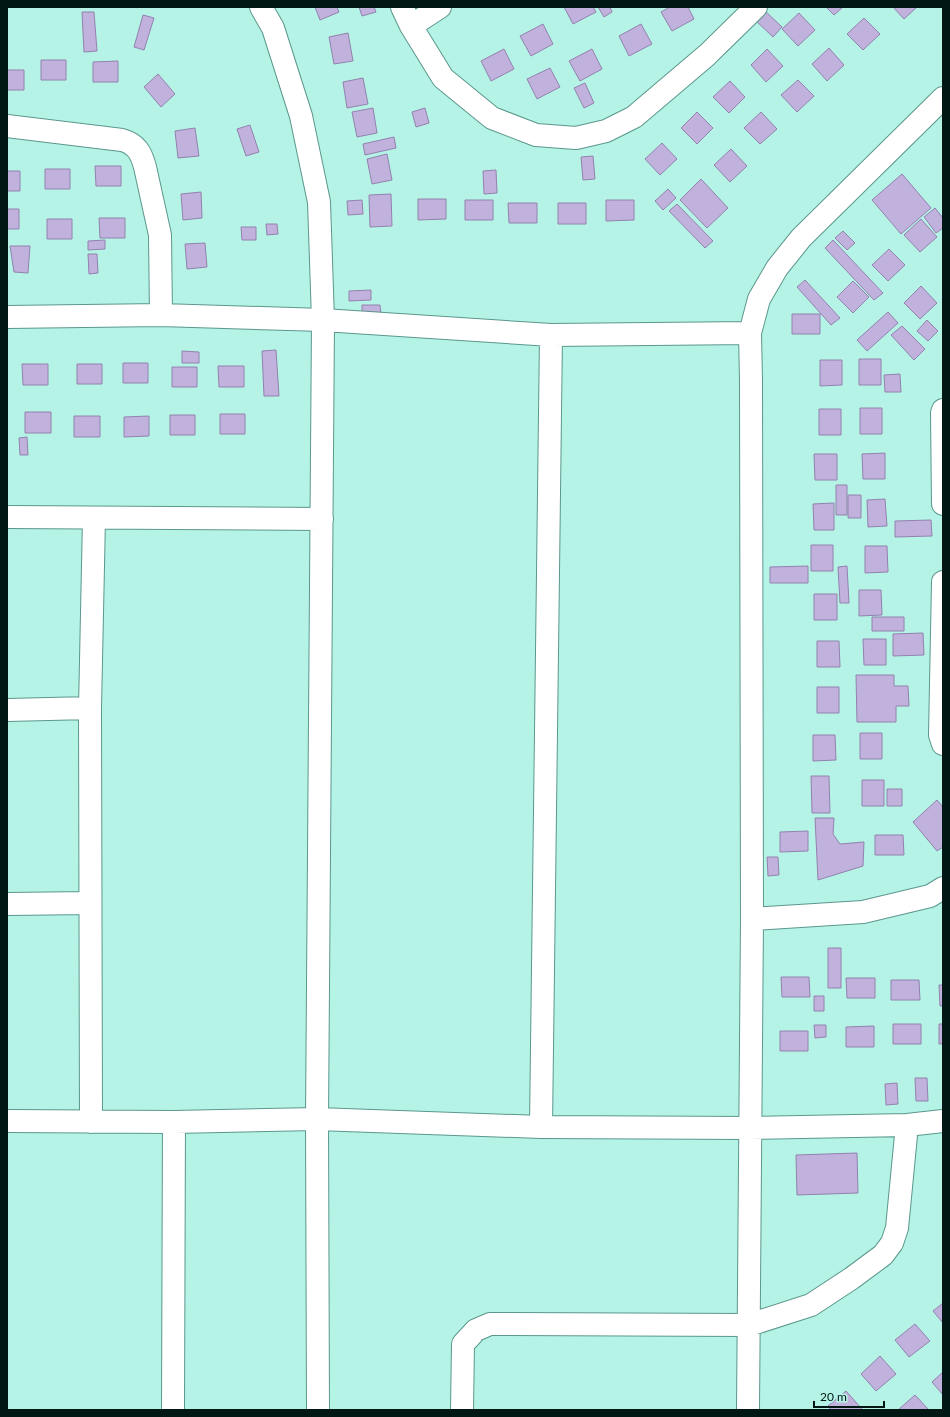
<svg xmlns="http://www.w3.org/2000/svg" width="950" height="1417" viewBox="0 0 950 1417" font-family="Lato,sans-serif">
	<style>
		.building { fill: #c1b1dd; stroke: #9282ad }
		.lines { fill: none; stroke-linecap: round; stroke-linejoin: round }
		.minor-casing { stroke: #5b978c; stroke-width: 24 }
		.minor { stroke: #fff; stroke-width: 22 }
	</style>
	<rect width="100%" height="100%" fill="#b5f3e7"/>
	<path class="building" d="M315,7H337L339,12L320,20Z
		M359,7H374L376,12L362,16Z
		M564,7H593L596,12L573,24Z
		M598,7H610L612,12L604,17Z
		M670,7H688L694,19L672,31L661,12Z
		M826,7H843L834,15Z
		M893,7H917L904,19Z
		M763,9L782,27L773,37L754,19Z
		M82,12H94L97,51L84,52Z
		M799,13L815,30L798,46L782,29Z
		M143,15L154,18L144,50L134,47Z
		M864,18L880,34L863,50L847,34Z
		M543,24L553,44L531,56L520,36Z
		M641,24L652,44L629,56L619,36Z
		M348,33L353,61L334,64L329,37Z
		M829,48L844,65L827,81L812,64Z
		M504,49L514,69L491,81L481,61Z
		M592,49L602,69L580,81L569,61Z
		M767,49L783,66L766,82L751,65Z
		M41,60H66V80H41Z
		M118,61V82H93V62Z
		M550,68L560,87L537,99L527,79Z
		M7,70H24V90H7Z
		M158,74L175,94L161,107L144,87Z
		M363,78L368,104L347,108L343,82Z
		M798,80L814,96L797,112L781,95Z
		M730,81L745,97L729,113L713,97Z
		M585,83L594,103L584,108L574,88Z
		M373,108L377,133L357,137L352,112Z
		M425,108L429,123L416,127L412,112Z
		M697,112L713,128L697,144L681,128Z
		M761,112L777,129L760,144L744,128Z
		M250,125L259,152L246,156L237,129Z
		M195,128L199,156L178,158L175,131Z
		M394,137L396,148L365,155L363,144Z
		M662,143L677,159L660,175L645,159Z
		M731,149L747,166L730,182L714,165Z
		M387,154L392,180L372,184L367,159Z
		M593,156L595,179L583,180L581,157Z
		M95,166H121V186H96Z
		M45,169H70V189H45Z
		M496,170L497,193L484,194L483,171Z
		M7,171H20V191H7Z
		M902,174L931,208L901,234L872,200Z
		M701,179L728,208L707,228L680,200Z
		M668,189L676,198L663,210L655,201Z
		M201,192L202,218L183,220L181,194Z
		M391,194L392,226L370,227L369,195Z
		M418,199H446V219L418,220Z
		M362,200L363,214L348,215L347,201Z
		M465,200H493V220H465Z
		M606,200H634V220L606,221Z
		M508,203H537V223H509Z
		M558,203H586V224H558Z
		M677,204L713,241L705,248L669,211Z
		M935,208L943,218V228L936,233L924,217Z
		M7,209H19V229H7Z
		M99,218H125V238H100Z
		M47,219H72V239H47Z
		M921,219L937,237L920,252L904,235Z
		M266,224H277L278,234L267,235Z
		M241,227H256V240H242Z
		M843,231L855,243L847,250L835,238Z
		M105,240V249L88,250V241Z
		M833,240L883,293L874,300L825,248Z
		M205,243L207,267L187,269L185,244Z
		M10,246H30L28,273L14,272Z
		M889,249L905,265L888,281L872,265Z
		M88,254H97L98,273L89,274Z
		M805,280L840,318L831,325L797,287Z
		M853,281L869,297L853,313L837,297Z
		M921,286L937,303L920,319L904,303Z
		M371,290V300L349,301V291Z
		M362,305H380L381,314H362Z
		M888,312L898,323L867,351L857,340Z
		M792,314H820V334H792Z
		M927,320L938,331L928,341L917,331Z
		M902,326L925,349L914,360L891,335Z
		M276,350L279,396H264L262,351Z
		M182,351L199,352V363H182Z
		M859,359H881V385H859Z
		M820,360H842V385L820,386Z
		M123,363H148V383H123Z
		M22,364H48V385H23Z
		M77,364H102V384H77Z
		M218,366H244V387H219Z
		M172,367H197V387H172Z
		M900,374L901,392H885L884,375Z
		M860,408H882V434H860Z
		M819,409H841V435H819Z
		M25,412H51V433H25Z
		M220,414H245V434H220Z
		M170,415H195V435H170Z
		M74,416H100V437H74Z
		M149,416V436L124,437V417Z
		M27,437L28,455H20L19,438Z
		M885,453V479H863L862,454Z
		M814,454H837V480H815Z
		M836,485H847V515H836Z
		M848,495H861V518H848Z
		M885,499L887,526L868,527L867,500Z
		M834,503V530H814L813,504Z
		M931,520L932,536L895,537V521Z
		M811,545H833V571H811Z
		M865,546H887L888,572L865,573Z
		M808,566V583H770V567Z
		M847,566L849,603H840L838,567Z
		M859,590H881L882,615L859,616Z
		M814,594H837V620H814Z
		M872,617H904V631H872Z
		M923,633L924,655L893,656V634Z
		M863,639H886V665H864Z
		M817,641H839L840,667H817Z
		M856,675H894V686H908L909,706H896V722H857Z
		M817,687H839V713H817Z
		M860,733H882V759H860Z
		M813,735H835L836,760L813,761Z
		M811,776H829L830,813H812Z
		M862,780H884V806H862Z
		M887,789H902V806H887Z
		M937,800L943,807V847L937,851L913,822Z
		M815,818H834L833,834L840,844L864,842L863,866L818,880Z
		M808,831V851L780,852V832Z
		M875,835H903L904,855H875Z
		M767,857H778L779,875L768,876Z
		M828,948H841V988H828Z
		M781,977H809L810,997H782Z
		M846,978H875V998H847Z
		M891,980H919L920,1000H891Z
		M939,985H943V1006H940Z
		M814,996H824V1011H814Z
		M893,1024H921V1044H893Z
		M939,1024H943V1044H939Z
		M814,1025H826V1037L815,1038Z
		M874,1026V1047H846V1027Z
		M780,1031H808V1051H780Z
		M915,1078H927L928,1101H916Z
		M897,1083L898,1104L886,1105L885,1084Z
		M857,1153L858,1193L797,1195L796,1155Z
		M943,1303V1323L933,1311Z
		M915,1324L930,1341L909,1357L895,1340Z
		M880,1356L896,1374L876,1391L861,1374Z
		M943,1372V1395L932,1382Z
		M846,1391L862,1409L861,1410H831L828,1406Z
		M915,1395L929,1410H898Z"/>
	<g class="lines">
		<defs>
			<path id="minor" d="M261,7L273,28L301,116L319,202L323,320L317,1119L318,1410
				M402,7L411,26L443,78L492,118L536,135L576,138L606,131L634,117L707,55L756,7
				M411,26L440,7
				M7,126L122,140C136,144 141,152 145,167L160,235L161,315
				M7,317L161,315L323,320L551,335L750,333
				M943,410L942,413L943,504
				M7,517L322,519
				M943,582L940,735L943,744
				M7,710L90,708
				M7,904L90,903
				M752,919L863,912L930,896L943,888
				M7,1121L174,1122L317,1119L541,1127L750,1128L907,1125L943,1121
				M91,1122L90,708L94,518
				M541,1127L551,335
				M173,1410L174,1122
				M462,1410L463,1344L476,1330L490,1324L749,1325L811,1305L852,1278L883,1255L892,1243L897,1228L907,1125
				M748,1410L752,919L751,381L750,333L759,299L777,268L801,238L943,98"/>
		</defs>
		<use href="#minor" class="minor-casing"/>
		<use href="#minor" class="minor"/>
	</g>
	<rect width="950" height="1417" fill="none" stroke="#001713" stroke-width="16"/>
	<path d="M814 1401v6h70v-6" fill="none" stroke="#001713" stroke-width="2"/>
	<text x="820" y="1401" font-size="12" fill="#001713" stroke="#b5f3e7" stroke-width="3" paint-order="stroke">20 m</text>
</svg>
